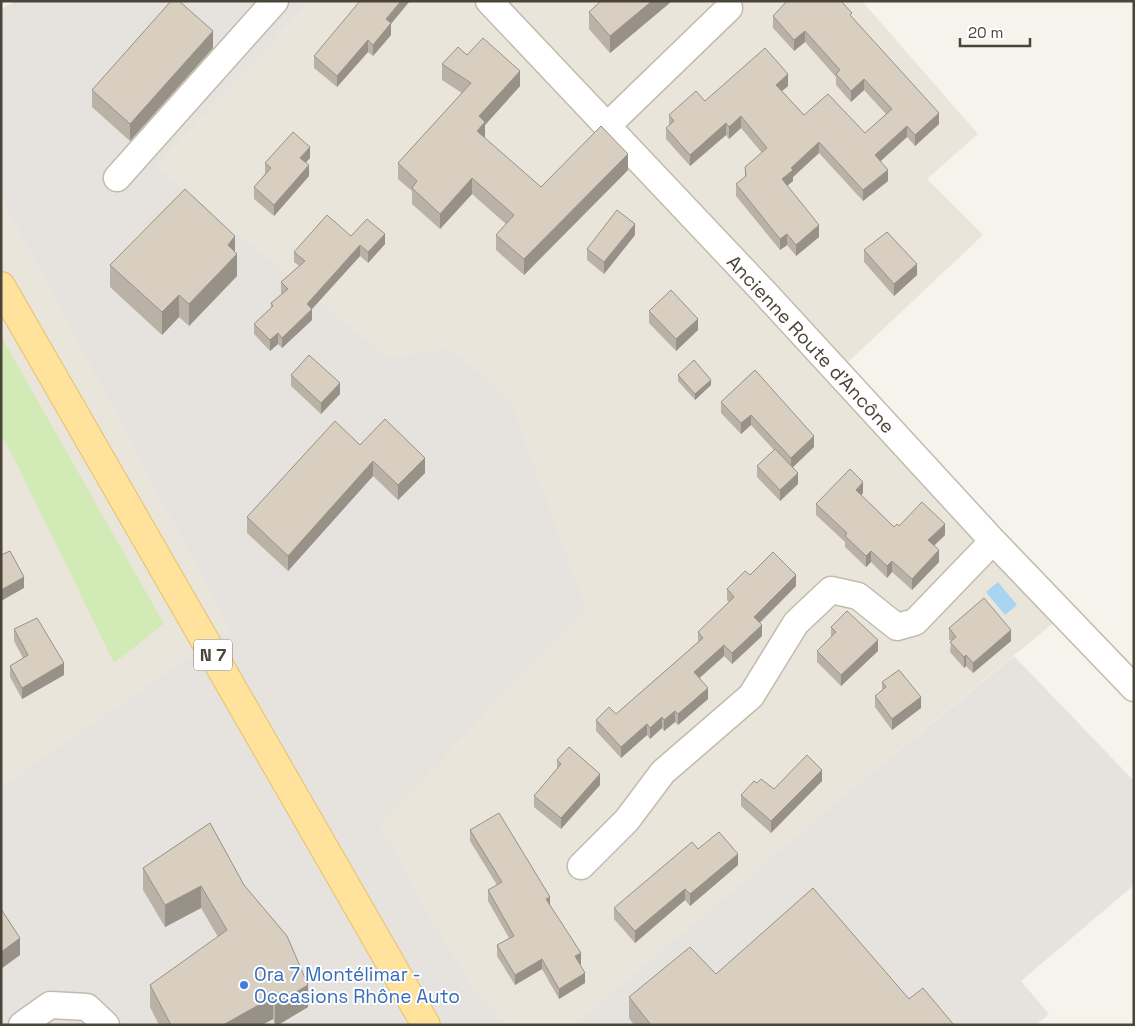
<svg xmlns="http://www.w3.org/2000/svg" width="1135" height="1026" viewBox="0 0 1135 1026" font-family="'Space Grotesk',sans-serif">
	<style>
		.residential { fill: #eae5da }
		.industrial { fill: #e6e2dd }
		.green { fill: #d2eab5 }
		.water { fill: #a9d4f2 }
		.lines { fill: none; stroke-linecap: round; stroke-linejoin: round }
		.minor-casing { stroke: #c2bbae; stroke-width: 29 }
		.major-casing { stroke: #e6c16a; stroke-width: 30 }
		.minor { stroke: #fff; stroke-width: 26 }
		.major { stroke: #ffe39c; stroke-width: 28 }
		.wall { fill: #bab2a6 }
		.shaded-wall { fill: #979187 }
		.building { fill: #d8cfc1; stroke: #979187 }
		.shop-dot { fill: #3f7fe0; stroke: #fff; stroke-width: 2 }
		.labels { text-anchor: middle; stroke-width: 4; stroke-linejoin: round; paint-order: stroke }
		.shield { fill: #fff; stroke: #817c74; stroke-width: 1 }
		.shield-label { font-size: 18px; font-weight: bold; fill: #4b4439 }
		.street-label { font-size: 19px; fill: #4b4439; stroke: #fff }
		.shop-label { font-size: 19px; fill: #366cbe; stroke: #fff; text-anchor: start }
	</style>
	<rect width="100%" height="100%" fill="#f6f3ec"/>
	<path class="residential" d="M311,1H862L978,134L927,179L983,235L846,364L1074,606L854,787L573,1025H510L475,990L435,925L378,824L586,610L450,348L388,357L157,166Z
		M1,198L229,629L1,786Z"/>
	<path class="industrial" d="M16,1H311L157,166L388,357L450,348L510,401L586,610L379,824L435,925L475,990L510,1025H1V786L229,629L1,198V9Z
		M1014,656L1134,781V885L1021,981L1049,1014L1036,1025H573L854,787Z"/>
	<path class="green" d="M1,336L164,624L114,663L13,456L1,435Z"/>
	<path class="water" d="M998,582L1017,605L1005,615L986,592Z"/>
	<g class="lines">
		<defs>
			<path id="minor" d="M489,1L764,292L993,541L1134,688
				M607,126L729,8
				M117,178L275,1
				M581,866L627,820L663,772L751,696L796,623L831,590L858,596L897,627L915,622L993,541
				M22,1025L50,1005L87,1007L106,1025"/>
			<path id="major" d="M1,286L426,1025"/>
		</defs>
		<use href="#minor" class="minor-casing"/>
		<use href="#major" class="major-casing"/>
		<use href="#minor" class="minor"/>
		<use href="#major" class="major"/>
	</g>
	<path class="wall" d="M601,1H672L610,53L589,29V12Z
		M773,16L852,17L939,124L915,146L907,137L881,161L888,181L863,201L819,153L793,177V181L787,186L819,237L796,256L787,245L780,250L736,196V184L745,177V167L762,153L741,128L729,139L726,135L690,166L666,139V128L669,125V115L705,101L788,86L782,91L804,115L865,133L886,114L864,90L851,102L836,85V77L805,42L794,51L773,28Z
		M391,24V35L373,56L368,52L337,87L314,68V56Z
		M213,48L130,141L92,107V90Z
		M467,55L520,86L485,125V138L541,187L628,170L524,275L496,250V235L506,224L472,194L440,229L412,204V191L398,179V163L462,93L442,80V64Z
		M310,158L306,162L309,176L274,216L254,199V187L265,174V163Z
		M635,235L604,274L587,260V249Z
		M351,236L385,244L368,263L360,256L312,309V320L282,348L278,344L270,351L254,334V324L271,308V303L282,294L281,293V282L299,266L294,262V252Z
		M864,250L917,275L894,296L864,262Z
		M235,252L237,276L189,326L179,317L162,335L110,287V265Z
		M649,311L698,330L676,351L649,323Z
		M755,370L814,447L793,467L798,484L780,501L757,477V466L774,450L751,425L741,434L721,413V402Z
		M291,375L340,394L321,414L291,386Z
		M678,375L711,385L695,400L678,381Z
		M360,445L425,473L398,500L373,476L288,571L247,533V517Z
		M863,493L861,495L894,527L899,526L945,535L934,546L939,562L912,590L892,572L887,578L871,562L866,567L845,547V542L816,515V504Z
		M750,575L796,586L760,623L762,636L732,664L724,656L699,678L708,699L678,725L675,722L664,731L662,728L650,739L647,735L621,758L596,731V720L616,714L698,642V632L729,602L727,600V589Z
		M831,627L878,651L841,686L817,662V651L831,638Z
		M949,628L1011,641L973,673L966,666L964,668L950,652L951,641L949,639Z
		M14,629L64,675L22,699L10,677V666L23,658L14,641Z
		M882,682L921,708L892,730L875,707V696L882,691Z
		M557,760L600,785L561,829L534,807V796L557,769Z
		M822,781L771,833L741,806V795L757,783L774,789Z
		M210,823L308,1007L278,1025H275L273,1019L262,1025H159L150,1007V985L218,937L201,908L165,927L143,890V868Z
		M470,830L550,904L581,964H580L585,983L559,999L542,969L515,985L497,956V945L509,938L488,901V890L497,885L470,841Z
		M698,849L738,865L690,906L685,900L635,943L614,919V908Z
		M716,974L909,999L954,1025H634L629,1018V997Z"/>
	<path class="shaded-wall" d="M401,1H410L391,24V35L373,56V45L386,19Z
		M652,1H672L610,53V36Z
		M213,31V48L130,141V124Z
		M805,31V42L794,51V40Z
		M368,40V52L337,87V76Z
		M520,71V86L485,125V138L477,147V131L479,116Z
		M788,74V86L776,96V85Z
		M864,79V90L851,102V91Z
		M939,113V124L915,146V135Z
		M741,116V128L729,139V127Z
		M726,123V135L690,166V155Z
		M907,126V137L875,166V155Z
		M819,142V153L793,177V181L782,190V179L791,168Z
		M310,147V158L300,169V158Z
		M628,154V170L524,275V259Z
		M309,165V176L274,216V205Z
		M888,170V181L863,201V190Z
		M472,178V194L440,229V214Z
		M635,224V235L604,274V262Z
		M819,225V237L796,256V245Z
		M385,234V244L368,263V252Z
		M787,234V245L780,250V239Z
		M235,236V255L237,254V276L189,326V304L228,245Z
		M360,245V256L312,309V320L282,348V338L307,304Z
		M917,264V275L894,296V284Z
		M179,295V317L162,335V312Z
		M698,319V330L676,351V339Z
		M278,333V344L270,351V340Z
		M711,380V385L695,400V394Z
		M340,383V394L321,414V403Z
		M751,415V425L741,434V423Z
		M814,436V447L791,469V458Z
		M425,458V473L398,500V485Z
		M373,461V476L288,571V556Z
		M798,473V484L780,501V490Z
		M863,482V493L856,501V490Z
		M945,524V535L928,551V540Z
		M939,550V562L912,590V579Z
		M871,551V562L866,567V556Z
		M892,561V572L887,578V566Z
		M796,575V586L754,628V617Z
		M24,577V588L1,601V590Z
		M762,625V636L732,664V653Z
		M1011,630V641L973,673V663Z
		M878,640V651L841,686V675Z
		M724,645V656L694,683V672Z
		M966,655V666L964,668V657Z
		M64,663V675L22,699V688Z
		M708,688V699L678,725V714Z
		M921,697V708L892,730V719Z
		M675,711V722L664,731V720Z
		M662,717V728L650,739V728Z
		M647,724V735L621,758V747Z
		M822,770V781L771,833V821Z
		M600,774V785L561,829V818Z
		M738,854V865L690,906V894Z
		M201,886V908L165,927V905Z
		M685,889V900L635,943V931Z
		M550,897V907L546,899Z
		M20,938V955L1,969V952Z
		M581,953V964L575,967V956Z
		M542,959V969L515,985V975Z
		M585,973V983L559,999V989Z
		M308,985V1007L278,1025H275V1004Z
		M273,997V1019L262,1025H223Z"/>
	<path class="building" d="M171,1H179L213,31L130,124L92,90Z
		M360,1H401L386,19L391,23L373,45L368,40L337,76L314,56Z
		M601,1H652L610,36L589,12Z
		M787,1H841L852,13L850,15L939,113L915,135L907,126L875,155L888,170L863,190L819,142L791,168L793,170L782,179L819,225L796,245L787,234L780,239L736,184L746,176L745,167L767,148L741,116L729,127L726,123L690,155L666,128L674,121L669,115L696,91L705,101L765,48L788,74L776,85L804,115L828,94L865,133L892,109L864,79L851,91L836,74L840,70L805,31L794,40L773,16Z
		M483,38L520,71L479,116L485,122L477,131L541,187L601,126L628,154L524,259L496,235L514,215L472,178L440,214L412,188L417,181L398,163L471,83L442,64L458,47L467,55Z
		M293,132L310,147L300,158L309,165L274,205L254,187L271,168L265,163Z
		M185,189L235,236L228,245L237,254L189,304L179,295L162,312L110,265Z
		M617,210L635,224L604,262L587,249Z
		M327,215L351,236L367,219L385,234L368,252L360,245L307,304L312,309L282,338L278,333L270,340L254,324L273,306L271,303L288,289L281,282L305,261L294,252Z
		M887,232L917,264L894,284L864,250Z
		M671,290L698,319L676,339L649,311Z
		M309,355L340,383L321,403L291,375Z
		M694,360L711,380L695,394L678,375Z
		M755,370L814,436L791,458L751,415L741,423L721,402Z
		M385,419L425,458L398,485L373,461L288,556L247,517L335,421L360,445Z
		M775,449L798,473L780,490L757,466Z
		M850,469L863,482L856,490L894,527L897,524L899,526L922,502L945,524L928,540L939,550L912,579L892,561L887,566L871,551L866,556L845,536L847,533L816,504Z
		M10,551L24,577L1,590V555Z
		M773,552L796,575L754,617L762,625L732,653L724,645L694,672L708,688L678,714L675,711L664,720L662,717L650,728L647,724L621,747L596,720L609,707L616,714L703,638L698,632L734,597L727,589L745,571L750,575Z
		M984,598L1011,630L973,663L966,655L964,657L950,642L956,637L949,628Z
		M847,611L878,640L841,675L817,651L836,632L831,627Z
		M37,618L64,663L22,688L10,666L28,655L14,629Z
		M899,670L921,697L892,719L875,696L886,687L882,682Z
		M569,747L600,774L561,818L534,796L561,764L557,760Z
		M807,755L822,770L771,821L741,795L754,781L757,783L761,779L774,789Z
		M499,813L550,897L546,899L581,953L575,956L585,973L559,989L542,959L515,975L497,945L514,936L488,890L502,882L470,830Z
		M210,823L244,885L287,936L308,985L275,1004L273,997L223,1025H171L150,985L227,930L201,886L165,905L143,868Z
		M719,832L738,854L690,894L685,889L635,931L614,908L692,842L698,849Z
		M813,888L909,999L923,988L954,1025H651L629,997L690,947L716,974Z
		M1,909L20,938L1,952Z"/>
	<circle class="shop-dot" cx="244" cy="985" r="5"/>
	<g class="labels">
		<rect class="shield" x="194" y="639.5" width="38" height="31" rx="4"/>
		<g class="shield-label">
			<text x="213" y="661">N 7</text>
		</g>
		<g class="street-label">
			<text transform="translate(811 344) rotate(47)" y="7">Ancienne Route d'Ancône</text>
		</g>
		<g class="shop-label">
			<text x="254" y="981">Ora 7 Montélimar -<tspan x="254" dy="22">Occasions Rhône Auto</tspan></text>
		</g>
	</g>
	<rect width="1135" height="1026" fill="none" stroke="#4b4439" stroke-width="5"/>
	<path d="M960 38v8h70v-8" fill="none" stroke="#4b4439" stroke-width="2.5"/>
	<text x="968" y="38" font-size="15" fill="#4b4439" stroke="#ffffff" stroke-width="4" paint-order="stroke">20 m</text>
</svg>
